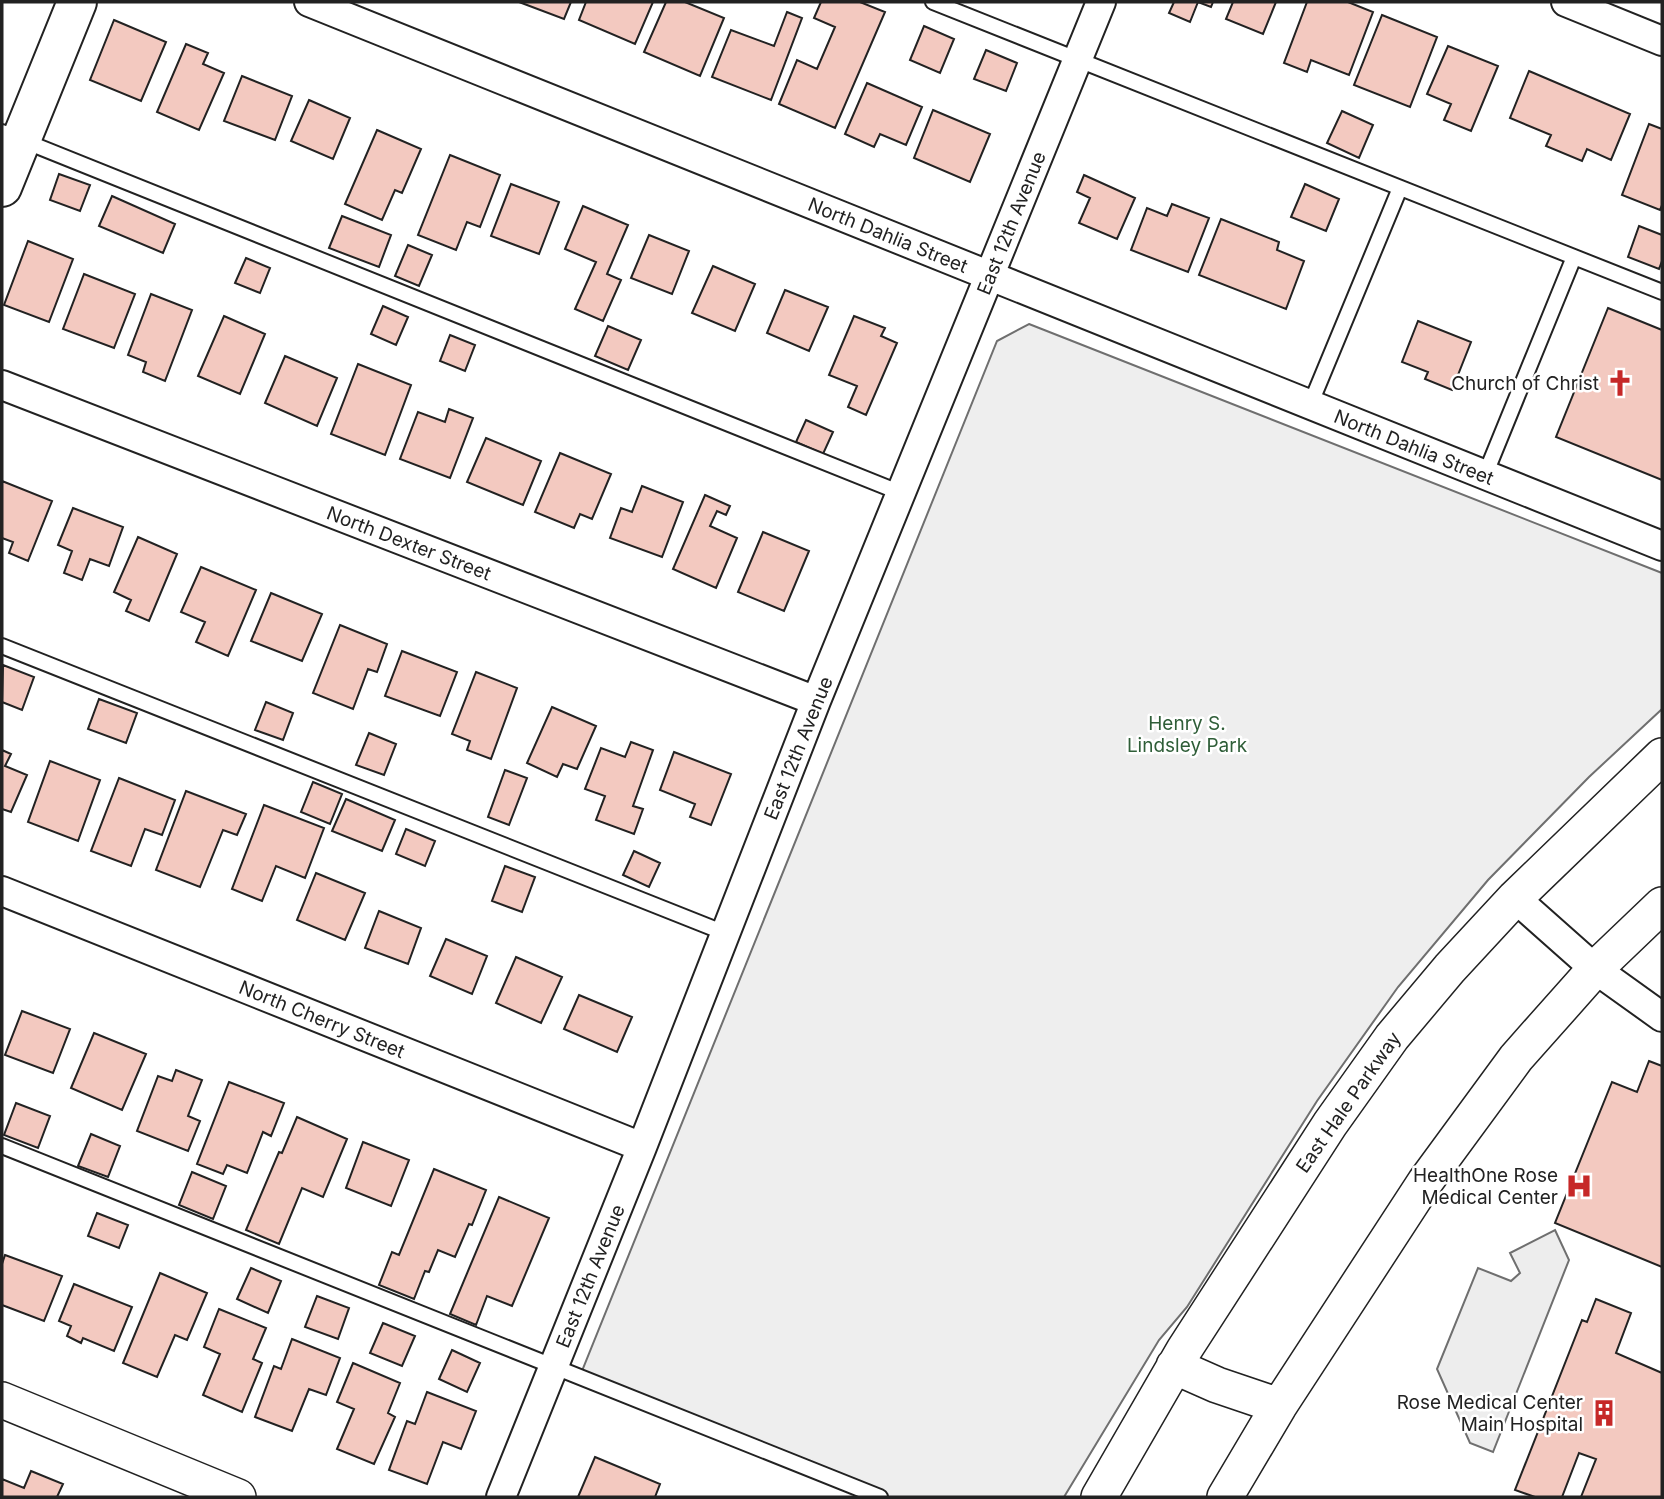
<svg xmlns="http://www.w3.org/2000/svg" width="1664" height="1499" viewBox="0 0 1664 1499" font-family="Inter,sans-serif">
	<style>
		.green { fill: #eee; stroke: #6f6f6f; stroke-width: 2 }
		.parking { fill: #ededed; stroke: #6f6f6f; stroke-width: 2 }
		.building { fill: #f3c9c0; stroke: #222; stroke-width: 2 }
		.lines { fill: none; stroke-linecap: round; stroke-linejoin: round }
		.service-casing { stroke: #222; stroke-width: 18 }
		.minor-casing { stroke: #222; stroke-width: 32 }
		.tertiary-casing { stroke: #222; stroke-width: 38 }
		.secondary-casing { stroke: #222; stroke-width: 42 }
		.service { stroke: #fff; stroke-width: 14 }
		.minor { stroke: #fff; stroke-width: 28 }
		.tertiary { stroke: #fff; stroke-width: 35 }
		.secondary { stroke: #fff; stroke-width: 38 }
		.labels { text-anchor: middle; stroke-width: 5; stroke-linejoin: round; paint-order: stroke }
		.street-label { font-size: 19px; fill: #222; stroke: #fff }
		.poi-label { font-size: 19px; fill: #222; stroke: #fff; text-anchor: end }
		.park-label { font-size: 19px; fill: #2f5e38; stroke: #fff }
	</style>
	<rect width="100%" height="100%" fill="#fff"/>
	<path class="green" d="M1029,324L1662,573V709L1589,777L1488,880L1398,987L1317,1101L1187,1307L1159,1340L1064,1497H880L580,1376L997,341Z"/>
	<path class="parking" d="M1555,1230L1569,1260L1493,1452L1470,1443L1437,1369L1478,1268L1511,1281L1520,1273L1510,1253Z"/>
	<path class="building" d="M519,2H571L564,19Z
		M586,2H653L635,44L579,20Z
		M666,2H685L724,18L700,76L644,52Z
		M821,2H860L885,12L835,128L779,104L797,60L817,69L835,27L814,18Z
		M1174,2H1213L1211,7L1198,2L1190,22L1169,13Z
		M1233,2H1276L1263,34L1226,19Z
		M1307,2H1348L1373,12L1349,75L1311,60L1307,72L1284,63Z
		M787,12L802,18L771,100L712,77L731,30L774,46Z
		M1382,15L1437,37L1410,107L1354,85Z
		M114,20L166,42L141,101L90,80Z
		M924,26L954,39L940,73L910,60Z
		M186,44L208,53L203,64L224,73L199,130L157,112Z
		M1448,46L1498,66L1471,131L1444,120L1451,104L1427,94Z
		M986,50L1017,63L1006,91L974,79Z
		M1529,71L1630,114L1611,160L1587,149L1582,161L1546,146L1551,135L1510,118Z
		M242,76L292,96L275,140L224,121Z
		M867,83L922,107L906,145L880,134L874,147L845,134Z
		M309,100L350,118L333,159L291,141Z
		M933,110L990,134L970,182L914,158Z
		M1342,111L1373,125L1359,158L1327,143Z
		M1649,124L1662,129V205L1660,210L1622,195Z
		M377,130L421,149L402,193L395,190L382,220L345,204Z
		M450,155L500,175L480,227L467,222L456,250L418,235Z
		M59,174L90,185L80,211L50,200Z
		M1084,175L1135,198L1117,239L1079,223L1090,198L1077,192Z
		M511,184L559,202L539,254L491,236Z
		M1305,184L1339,199L1326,231L1291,217Z
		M112,196L175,224L163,253L99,226Z
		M1172,204L1209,218L1188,272L1131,250L1147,208L1167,216Z
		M583,206L628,225L607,274L621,280L603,321L575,309L596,262L565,249Z
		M342,216L391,235L379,267L329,248Z
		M1221,219L1279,242L1277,250L1304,261L1286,309L1199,275Z
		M1639,226L1662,235V261L1659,269L1628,257Z
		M649,235L689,251L672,294L631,278Z
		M28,241L73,259L49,322L4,305Z
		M408,245L432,255L419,286L395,276Z
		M246,258L270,268L260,293L235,283Z
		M713,266L755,284L735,331L692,313Z
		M84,274L135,294L114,348L63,329Z
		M785,290L828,307L809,351L767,333Z
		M151,294L192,310L165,381L143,372L146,362L128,355Z
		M383,306L408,317L396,345L371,334Z
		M1608,308L1662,330V480L1556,437Z
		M224,316L265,334L240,394L198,376Z
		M854,316L885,328L881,336L897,343L866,415L848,407L857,386L829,375Z
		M1418,321L1471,342L1452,390L1425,379L1428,372L1402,362Z
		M608,326L641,340L628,370L595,356Z
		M450,335L475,345L465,371L440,361Z
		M285,356L337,378L317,426L265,403Z
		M358,364L411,385L385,455L331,434Z
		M449,409L473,418L450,478L400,459L418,412L445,422Z
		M806,420L833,432L823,454L796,442Z
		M486,438L541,461L523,505L467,482Z
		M560,453L611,474L592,519L580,514L574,528L535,512Z
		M2,481L52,501L28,561L9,553L13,542L2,538Z
		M642,486L683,502L662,557L610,538L621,508L632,512Z
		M705,495L730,506L726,515L717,511L710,526L737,538L716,588L673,569Z
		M73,508L123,527L109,566L90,559L82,580L64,573L72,551L58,545Z
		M763,532L809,551L784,611L738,592Z
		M138,537L177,554L149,621L126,611L131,600L114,592Z
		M201,567L256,590L228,656L196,642L205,622L181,612Z
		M271,593L322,614L302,661L251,641Z
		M340,625L387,644L377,672L368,669L353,709L313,693Z
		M402,651L457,672L440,716L385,696Z
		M3,665L34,677L22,710L2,702Z
		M476,672L517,688L491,759L467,750L470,741L452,734Z
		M99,699L137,713L126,743L88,729Z
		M266,702L293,713L283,740L255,730Z
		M552,707L596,726L577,769L563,764L557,777L527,763Z
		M369,733L396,744L384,775L356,765Z
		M631,742L653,750L633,806L643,809L634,834L596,820L605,796L585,789L601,748L625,757Z
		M2,750L11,754L5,766L27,775L11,812L2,809Z
		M674,752L731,774L711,825L690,817L695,804L660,790Z
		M50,761L100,780L78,841L28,822Z
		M505,770L527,778L509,825L488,817Z
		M119,778L175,800L162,835L145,829L131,866L91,851Z
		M313,782L342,794L330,824L301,812Z
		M186,791L246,814L237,835L223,830L200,887L156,870Z
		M346,799L395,820L382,851L332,831Z
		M264,805L324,828L305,878L276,866L262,901L232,889Z
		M406,829L435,841L425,866L396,854Z
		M634,851L660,863L649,887L623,875Z
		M505,866L535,877L522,912L492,901Z
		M316,873L365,893L345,940L297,920Z
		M379,911L421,928L408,964L365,948Z
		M446,939L487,956L472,994L430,976Z
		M516,957L562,977L541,1023L496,1003Z
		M579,995L632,1017L617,1052L564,1029Z
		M22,1011L70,1029L53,1073L5,1055Z
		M94,1033L146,1054L122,1110L71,1088Z
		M1649,1061L1662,1066V1267L1555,1223L1612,1082L1637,1092Z
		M176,1070L202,1080L188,1116L200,1121L188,1151L137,1131L158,1076L172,1081Z
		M229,1082L284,1103L271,1136L263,1132L247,1173L227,1165L223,1174L197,1164Z
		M16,1103L50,1116L38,1148L4,1135Z
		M297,1117L347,1139L323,1197L302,1188L279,1244L246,1230L279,1152L282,1153Z
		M91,1134L120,1146L108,1177L78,1166Z
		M363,1142L409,1160L391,1206L346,1188Z
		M434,1169L486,1190L472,1225L469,1224L455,1257L438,1250L429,1272L425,1271L414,1299L379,1285L392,1252L399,1255Z
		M192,1172L226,1186L213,1219L179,1205Z
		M499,1197L549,1218L512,1306L487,1296L476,1325L450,1314Z
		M97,1213L128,1225L119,1248L88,1236Z
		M5,1255L62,1276L44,1321L2,1305V1264Z
		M251,1268L281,1281L268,1313L237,1299Z
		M160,1273L207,1293L187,1340L175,1335L157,1377L123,1363Z
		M74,1284L132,1307L114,1351L83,1338L81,1343L67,1336L71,1326L59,1321Z
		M317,1296L349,1308L338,1339L305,1327Z
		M1596,1299L1631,1313L1616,1353L1662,1373V1497H1581L1596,1459L1579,1453L1562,1497H1535L1515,1490L1582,1320L1587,1322Z
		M219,1309L266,1328L253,1359L262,1363L242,1412L203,1395L220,1354L204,1347Z
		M383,1323L415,1336L402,1366L370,1353Z
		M292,1339L340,1358L326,1395L309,1389L292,1431L255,1417L274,1366L281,1369Z
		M452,1350L480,1363L467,1392L439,1379Z
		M353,1363L400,1383L388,1413L395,1417L374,1464L337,1449L354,1409L337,1402Z
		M427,1392L476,1411L461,1449L443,1442L427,1484L389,1470L407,1421L415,1424Z
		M595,1457L660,1484L655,1497H578Z
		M31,1471L63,1484L57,1497H2V1479L24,1488Z"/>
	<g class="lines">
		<defs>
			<path id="service" d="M933,2L1662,292
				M2,132L901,493
				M1310,405L1400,188
				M1485,475L1574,257
				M2,646L725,933
				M2,1146L880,1497"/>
			<path id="minor" d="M309,2L1662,546
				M1566,2L1662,41
				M2,385L816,701
				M2,891L642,1147
				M1515,898L1595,969L1662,1017
				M501,1497L642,1147L816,701L1101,2"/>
			<path id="tertiary" d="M1174,1366L1217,1385L1279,1406
				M2,1400L238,1497
				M1099,1497L1184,1350L1330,1124L1392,1037L1450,968L1515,898L1662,756
				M1225,1497L1279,1406L1425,1182L1516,1058L1595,969L1662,905"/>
			<path id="secondary" d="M2,187L77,2"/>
		</defs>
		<use href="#service" class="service-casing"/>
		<use href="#minor" class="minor-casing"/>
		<use href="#tertiary" class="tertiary-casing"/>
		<use href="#secondary" class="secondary-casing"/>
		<use href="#service" class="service"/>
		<use href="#minor" class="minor"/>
		<use href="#tertiary" class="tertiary"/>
		<use href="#secondary" class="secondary"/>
	</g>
	<defs>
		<symbol id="church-bare" viewBox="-9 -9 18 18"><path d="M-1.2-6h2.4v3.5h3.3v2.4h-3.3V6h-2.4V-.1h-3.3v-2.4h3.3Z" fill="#c62828" stroke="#fff" stroke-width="2.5" paint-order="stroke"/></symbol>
		<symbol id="hospital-bare" viewBox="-9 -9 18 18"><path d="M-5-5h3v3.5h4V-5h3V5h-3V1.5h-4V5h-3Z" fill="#c62828" stroke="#fff" stroke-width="2.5" paint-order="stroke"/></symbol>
		<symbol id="building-bare" viewBox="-9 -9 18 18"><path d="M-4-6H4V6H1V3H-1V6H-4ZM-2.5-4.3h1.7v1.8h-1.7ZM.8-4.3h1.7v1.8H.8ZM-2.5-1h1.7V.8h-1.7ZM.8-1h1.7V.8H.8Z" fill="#c62828" stroke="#fff" stroke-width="2.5" paint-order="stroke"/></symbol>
	</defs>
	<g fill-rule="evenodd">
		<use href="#church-bare" x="1601" y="364" width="38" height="38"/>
		<use href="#hospital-bare" x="1560" y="1167" width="38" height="38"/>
		<use href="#building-bare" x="1585" y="1394" width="38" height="38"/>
	</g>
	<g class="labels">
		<g class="street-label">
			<text transform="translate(1011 223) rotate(-68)" y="7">East 12th Avenue</text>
			<text transform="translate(888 235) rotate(22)" y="7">North Dahlia Street</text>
			<text transform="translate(1414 447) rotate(22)" y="7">North Dahlia Street</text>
			<text transform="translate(409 543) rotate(21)" y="7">North Dexter Street</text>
			<text transform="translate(798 748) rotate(-68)" y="7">East 12th Avenue</text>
			<text transform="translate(322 1019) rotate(22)" y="7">North Cherry Street</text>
			<text transform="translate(1348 1102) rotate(-55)" y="7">East Hale Parkway</text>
			<text transform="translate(590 1276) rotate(-68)" y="7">East 12th Avenue</text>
		</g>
		<g class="poi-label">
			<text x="1599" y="390">Church of Christ</text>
			<text x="1558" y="1182">HealthOne Rose<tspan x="1558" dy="22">Medical Center</tspan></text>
			<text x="1583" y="1409">Rose Medical Center<tspan x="1583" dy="22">Main Hospital</tspan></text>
		</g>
		<g class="park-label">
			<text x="1187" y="730">Henry S.<tspan x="1187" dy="22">Lindsley Park</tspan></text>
		</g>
	</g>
	<rect width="1664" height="1499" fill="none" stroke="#222222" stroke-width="7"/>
</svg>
